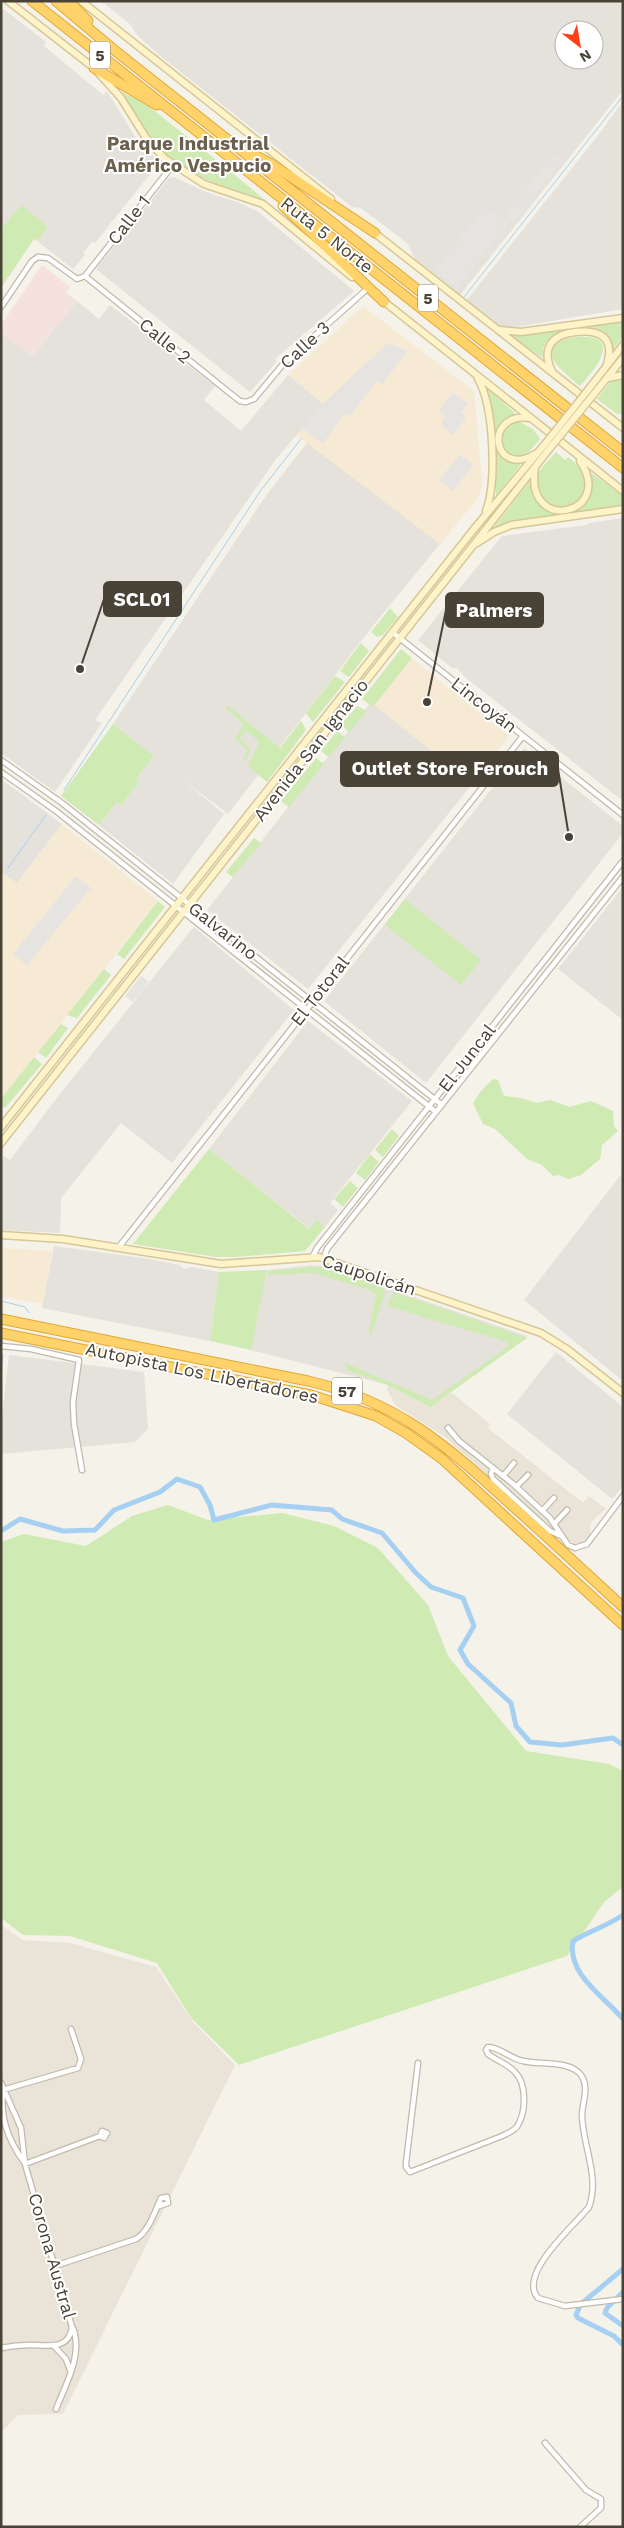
<svg xmlns="http://www.w3.org/2000/svg" width="624" height="2528" viewBox="0 0 624 2528" font-family="'Work Sans',sans-serif">
	<style>
		.residential { fill: #e9e4d7 }
		.commercial { fill: #f7ead5 }
		.industrial { fill: #e5e1db; fill-rule: evenodd }
		.medical { fill: #f5e1dd }
		.green { fill: #cfeab2 }
		.parking { fill: #e6e4e1 }
		.lines { fill: none; stroke-linecap: round; stroke-linejoin: round }
		.stream { stroke: #a5d0f2; stroke-width: 1 }
		.canal { stroke: #a5d0f2; stroke-width: 5 }
		.street-casing { stroke: #c1baac; stroke-width: 7 }
		.secondary-casing { stroke: #d6c799; stroke-width: 9 }
		.highway-casing { stroke: #e1a837; stroke-width: 11 }
		.street { stroke: #fff; stroke-width: 4.5 }
		.secondary { stroke: #fff4c9; stroke-width: 6 }
		.highway { stroke: #ffd26a; stroke-width: 9 }
		.secondary-bridge-casing { stroke: #d6c799; stroke-width: 9; stroke-linecap: butt }
		.secondary-bridge { stroke: #fff4c9; stroke-width: 6 }
		.labels { text-anchor: middle; stroke-width: 4; stroke-linejoin: round; paint-order: stroke }
		.shield { fill: #fff; stroke: #807b73; stroke-width: 1 }
		.shield-label { font-size: 16px; font-weight: bold; fill: #494337 }
		.street-label { font-size: 18px; fill: #494337; stroke: #fff }
		.neighbourhood-label { font-size: 19px; font-weight: bold; fill: #6c614e; stroke: #fff }
		.leader { fill: none; stroke: #494337; stroke-width: 2 }
		.callout-dot { fill: #494337; stroke: #fff; stroke-width: 2 }
		.callout { fill: #494337; stroke: #494337; stroke-width: 2 }
		.callout-label { font-size: 19px; text-anchor: middle; font-weight: bold; fill: #fff }
	</style>
	<rect width="100%" height="100%" fill="#f5f2e9"/>
	<path class="residential" d="M388,1385L429,1407L451,1392L490,1424L488,1428L569,1492L583,1502L589,1496L606,1509L591,1522L590,1536L581,1545H575L557,1529L551,1534L445,1437L395,1405L387,1389Z
		M1,1925L23,1940L70,1943L156,1967L193,2022L235,2065L63,2414L18,2415L1,2433Z"/>
	<path class="commercial" d="M363,306L474,391L482,480L481,490L478,498L440,544L296,435L323,404L288,375Z
		M408,655L509,736L472,784L371,702Z
		M62,824L158,901L1,1099V872L17,883Z
		M1,1248L52,1251L43,1304L1,1296Z"/>
	<path class="industrial" d="M101,1H619L623,4V90L460,295L415,259L407,243L361,208L352,207L158,54L136,34L130,24ZM564,30H594V60H564Z
		M1,7L46,42L44,46L103,95L107,91L136,138L159,163L95,243L92,242L83,253L85,255L73,269L37,241L48,227L20,206L1,229Z
		M623,101V309L510,328L499,325L467,300L600,133Z
		M174,177L206,192L237,202L257,211L354,291L275,359L277,361L250,392L96,269L169,178Z
		M77,301L99,319L110,305L215,386L204,400L241,431L288,375L323,404L276,459L95,720L102,723L55,792L1,753V333L33,356Z
		M307,443L440,544L376,622L228,814L181,778L224,814L173,884L99,825L117,802L121,805L139,782L136,779L154,756L113,724L265,497Z
		M623,518V801L466,678L457,668H452L418,640L502,536L586,525L589,523Z
		M371,702L472,784L308,989L207,910Z
		M524,748L623,826V833L426,1083L324,1001Z
		M1,779L62,824L17,883L1,872Z
		M623,887V1020L558,969Z
		M195,928L294,1010L172,1163L121,1123L61,1198L60,1233L1,1230V1154L10,1160L53,1103L192,929Z
		M308,1021L412,1101L330,1203L338,1210L325,1227L317,1221L310,1229L209,1149Z
		M623,1172V1381L524,1300Z
		M54,1246L143,1258L180,1265L184,1269L192,1267L219,1272L210,1341L42,1308Z
		M313,1265L324,1266L527,1336L430,1407L388,1385L251,1350L267,1270Z
		M556,1352L623,1407V1486L612,1499L507,1414Z
		M9,1355L144,1372L148,1429L135,1442L1,1454V1427Z"/>
	<path class="medical" d="M42,265L70,287L66,293L77,301L33,356L1,333V325Z"/>
	<path class="green" d="M120,91L147,105L215,159V163L226,172H231L265,200L264,202C226,185 181,177 153,143C140,127 132,108 120,91Z
		M21,205L48,227L37,241L34,239L1,288V229Z
		M623,320V336L613,350C611,342 608,334 600,330C593,326 585,328 577,329C559,331 540,336 543,358L508,334Z
		M577,337C624,334 596,368 580,386C560,369 527,344 577,337Z
		M623,378V414H617L597,399L611,381Z
		M486,387L518,416L506,419L496,432C494,451 502,461 521,464L496,496L495,464Z
		M520,422L533,429L540,439C530,452 517,466 503,449L502,433L510,424Z
		M556,452L565,460L568,457L581,468L588,486C569,532 524,497 539,472C543,465 551,458 556,452Z
		M591,473L623,496V507L491,531L530,481C533,528 598,524 591,473Z
		M390,608L398,617L383,635L377,637L371,632Z
		M361,643L369,651L349,677L340,671Z
		M401,649L412,658L373,707L362,699Z
		M335,676L345,682L313,722L306,713Z
		M227,705L280,748L301,721L306,730L267,782L248,766L258,745V740L246,731L240,738L251,749L245,762L243,760L248,750L235,739L244,725L226,708Z
		M357,706L367,711L349,732L341,725Z
		M113,724L154,756L136,779L139,782L121,805L117,802L99,825L61,796Z
		M337,731L345,737L329,757L321,751Z
		M316,758L324,764L289,807L281,801Z
		M254,838L261,843L233,877L226,872Z
		M405,899L481,960L461,985L385,925Z
		M158,901L165,907L124,959L117,954Z
		M104,969L111,975L77,1018L67,1015Z
		M61,1024L68,1028L46,1058L38,1052Z
		M34,1057L42,1064L5,1108L1,1106V1099Z
		M493,1079L498,1080L504,1096L521,1098L537,1103L550,1100L570,1107L591,1101L613,1111L614,1126L618,1131L602,1145L600,1159L581,1175L568,1179L559,1175L553,1176L542,1165L527,1159L495,1129L483,1124L473,1103L481,1091Z
		M392,1129L399,1136L383,1157L375,1150Z
		M209,1149L309,1229L317,1220L325,1227L305,1251L237,1257H216L133,1244Z
		M370,1154L379,1162L365,1180L356,1173Z
		M350,1181L358,1188L343,1207L334,1199Z
		M310,1267H325L383,1287L385,1293L371,1336L369,1332L376,1294L370,1290L313,1273L268,1275L269,1271Z
		M267,1270L251,1350L210,1341L219,1272Z
		M394,1292L527,1338L430,1407L388,1385L347,1370L345,1363L432,1400L509,1346L507,1342L387,1306Z
		M168,1505L208,1520L282,1513L334,1526L378,1548L428,1605L448,1656L526,1751L609,1764L623,1771V1887L605,1901L567,1956L239,2065L191,2018L157,1963L70,1936L23,1935L1,1918V1542L24,1534L86,1546L132,1516Z"/>
	<path class="parking" d="M554,154L563,162L513,223L504,215Z
		M485,206L508,223L457,288L435,270Z
		M388,343L408,351L382,384L377,381L350,416L345,413L323,444L302,428L318,408Z
		M453,392L468,404L461,413L466,418L453,435L441,424L445,417L438,411Z
		M460,454L473,465L453,491L439,480Z
		M76,876L91,888L27,965L13,954Z
		M141,976L149,982L133,1002L125,996Z"/>
	<g class="lines">
		<path class="stream" d="M464,297L623,96
			M64,790L261,490L301,439
			M8,868L46,815
			M1,1301L25,1307L29,1313
			M1,1370L3,1355"/>
		<path class="canal" d="M1,1531L20,1519L63,1531L95,1530L114,1510L160,1492L177,1479L200,1487L210,1505L214,1520L272,1505L332,1510L342,1519L382,1533L416,1573L431,1587L463,1598L474,1626L460,1650L468,1664L511,1703L516,1726L530,1742L562,1745L613,1738L623,1745
			M623,1915C607,1926 590,1931 573,1941C567,1975 604,1996 623,2019
			M623,2269L581,2304L576,2315L578,2318L614,2336L623,2345
			M623,2292L607,2308L605,2313L623,2326"/>
		<defs>
			<path id="street" d="M85,276L226,390L240,401L246,402L254,399L284,363L367,289
				M1,307L32,261L38,257L48,258L77,279L85,276L173,165
				M392,632L623,815
				M1,760L62,803L442,1105
				M1,772L56,811L436,1112
				M118,1248L523,736
				M313,1256L317,1248L623,861
				M324,1258L327,1249L623,877
				M1,1346L31,1349L79,1360L73,1402L74,1424L82,1470
				M448,1428L459,1441L512,1483L550,1518L568,1545L575,1548L587,1544L623,1496
				M493,1468L491,1474L493,1479L550,1531L561,1536
				M503,1476L514,1463
				M516,1487L528,1475
				M542,1511L554,1498
				M554,1524L567,1510
				M418,2063L406,2163V2167L410,2172L502,2136C508,2133 515,2131 518,2125C526,2111 527,2084 515,2072C508,2064 497,2061 488,2054L486,2050L488,2047C499,2047 511,2059 523,2061C540,2065 570,2060 581,2075C590,2088 582,2102 582,2116C583,2147 600,2177 589,2207C574,2226 517,2274 538,2298L565,2306L623,2299
				M1,2083L21,2128L25,2164L72,2327C69,2351 47,2345 30,2345C20,2345 11,2346 1,2348
				M3,2090L78,2068L81,2059L71,2029
				M3,2090C0,2118 8,2140 24,2162
				M25,2164L100,2136L104,2138L107,2133L102,2131L100,2136
				M55,2266L136,2239C149,2231 155,2211 161,2198L167,2197L168,2203L159,2206
				M54,2346L66,2359L70,2370
				M56,2409C66,2384 83,2355 73,2328
				M545,2443L586,2490L601,2499V2508L580,2527"/>
			<path id="secondary" d="M8,1L94,68L121,98L146,138L164,158L204,184L263,204L352,277
				M81,1L331,199
				M372,231L623,428
				M382,300L623,491
				M500,330L521,332L623,318
				M552,371C541,349 551,335 575,332C601,329 616,338 606,367
				M608,378L623,375
				M478,379C494,406 497,482 486,511
				M588,390L623,345
				M594,394L623,358
				M530,418C482,412 493,479 535,454
				M535,468C524,535 616,515 580,461
				M477,543L494,532L511,525L623,509
				M1,1127L474,529L545,444
				M1,1143L550,448
				M1,1235L63,1239L221,1264L319,1257L541,1333L567,1349L623,1393"/>
			<path id="highway" d="M32,1L623,468
				M56,1L113,49L623,452
				M69,1L88,21
				M94,68L157,105
				M246,150L273,165L375,233
				M283,206L384,302
				M1,1319L308,1381C400,1402 448,1447 516,1509C552,1541 587,1574 623,1607
				M1,1333L311,1395L376,1416L406,1433L441,1458L623,1625"/>
		</defs>
		<use href="#street" class="street-casing"/>
		<use href="#secondary" class="secondary-casing"/>
		<use href="#highway" class="highway-casing"/>
		<use href="#street" class="street"/>
		<use href="#secondary" class="secondary"/>
		<use href="#highway" class="highway"/>
		<defs>
			<path id="secondary-bridge" d="M545,444L588,390
				M550,448L594,394"/>
		</defs>
		<use href="#secondary-bridge" class="secondary-bridge-casing"/>
		<use href="#secondary-bridge" class="secondary-bridge"/>
	</g>
	<g class="labels">
		<g class="shield">
			<rect x="90" y="41.5" width="20" height="27" rx="4"/>
			<rect x="418" y="284.5" width="20" height="27" rx="4"/>
			<rect x="332" y="1377.5" width="30" height="27" rx="4"/>
		</g>
		<g class="shield-label">
			<text x="100" y="61">5</text>
			<text x="428" y="304">5</text>
			<text x="347" y="1397">57</text>
		</g>
		<g class="street-label">
			<text transform="translate(129 220) rotate(-52)" y="6">Calle 1</text>
			<text transform="translate(327 235) rotate(38)" y="6">Ruta 5 Norte</text>
			<text transform="translate(165 341) rotate(39)" y="6">Calle 2</text>
			<text transform="translate(305 345) rotate(-43)" y="6">Calle 3</text>
			<text transform="translate(484 705) rotate(38)" y="6">Lincoyán</text>
			<text transform="translate(311 750) rotate(-52)" y="6">Avenida San Ignacio</text>
			<text transform="translate(223 931) rotate(38)" y="6">Galvarino</text>
			<text transform="translate(320 991) rotate(-52)" y="6">El Totoral</text>
			<text transform="translate(467 1058) rotate(-52)" y="6">El Juncal</text>
			<text transform="translate(369 1275) rotate(18)" y="6">Caupolicán</text>
			<text transform="translate(202 1373) rotate(12)" y="6">Autopista Los Libertadores</text>
			<text transform="translate(52 2256) rotate(74)" y="6">Corona Austral</text>
		</g>
		<g class="neighbourhood-label">
			<text x="188" y="150">Parque Industrial<tspan x="188" dy="22">Américo Vespucio</tspan></text>
		</g>
	</g>
	<path class="leader" d="M80 669L104 599M427 702L446 610M569 837L558 769"/>
	<g class="callout-dot">
		<circle cx="80" cy="669" r="5"/>
		<circle cx="427" cy="702" r="5"/>
		<circle cx="569" cy="837" r="5"/>
	</g>
	<g class="callout">
		<rect x="104" y="582" width="77" height="34" rx="5"/>
		<rect x="446" y="593" width="97" height="34" rx="5"/>
		<rect x="341" y="752" width="217" height="34" rx="5"/>
	</g>
	<g class="callout-label">
		<text x="142" y="606">SCL01</text>
		<text x="494" y="617">Palmers</text>
		<text x="450" y="775">Outlet Store Ferouch</text>
	</g>
	<rect width="624" height="2528" fill="none" stroke="#494337" stroke-width="5"/>
	<g transform="translate(579 45) rotate(149)"><circle r="24" fill="#ffffff" stroke="#b6b4af"/>
	<path d="M0-4L9 19L0 12L-9 19Z" fill="#ff4117"/>
	<text y="-8" font-size="14" font-weight="bold" text-anchor="middle" fill="#494337">N</text>
	</g>
</svg>
